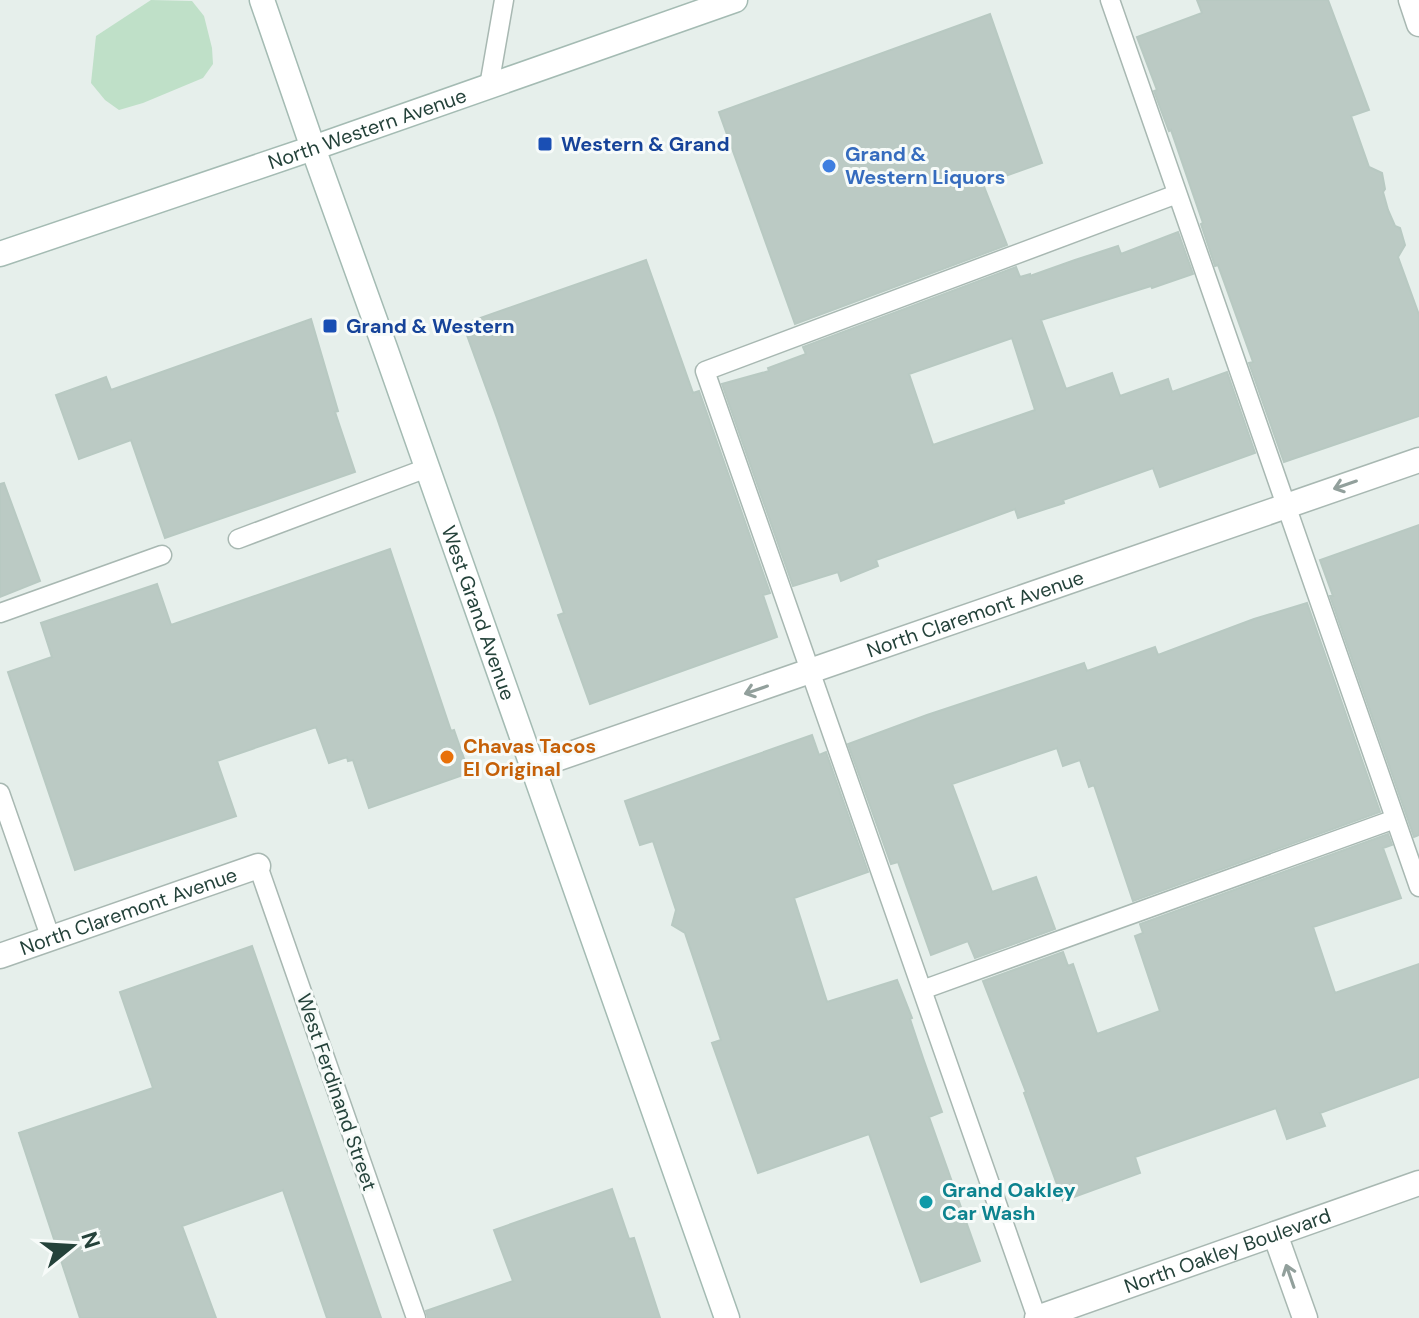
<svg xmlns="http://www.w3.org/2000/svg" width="1419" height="1318" viewBox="0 0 1419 1318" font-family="'DM Sans',sans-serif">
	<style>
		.green { fill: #bfe0c8 }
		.building { fill: #bbcac4; stroke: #b8c9c2; stroke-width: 2; fill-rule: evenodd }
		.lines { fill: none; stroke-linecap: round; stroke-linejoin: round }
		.lane-casing { stroke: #a8b8b2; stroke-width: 21 }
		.street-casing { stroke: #a8b8b2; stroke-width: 27 }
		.secondary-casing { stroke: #a4bbb3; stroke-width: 27 }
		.lane { stroke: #fff; stroke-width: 18 }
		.street { stroke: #fff; stroke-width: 24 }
		.secondary { stroke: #fff; stroke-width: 24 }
		.oneway { stroke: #92a09c }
		.transit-dot { fill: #1a4fb4; stroke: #f7fbf9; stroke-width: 3 }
		.shop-dot { fill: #3f7fe0; stroke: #f7fbf9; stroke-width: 3 }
		.food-dot { fill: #e8710a; stroke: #f7fbf9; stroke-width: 3 }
		.culture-dot { fill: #0f9aa8; stroke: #f7fbf9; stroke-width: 3 }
		.labels { text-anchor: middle; stroke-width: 6; stroke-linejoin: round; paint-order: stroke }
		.street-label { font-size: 20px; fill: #24423a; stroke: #f7fbf9 }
		.transit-label { font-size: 20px; font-weight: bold; fill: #164399; stroke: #f7fbf9; text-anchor: start }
		.shop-label { font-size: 20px; font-weight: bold; fill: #366cbe; stroke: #f7fbf9; text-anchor: start }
		.food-label { font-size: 20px; font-weight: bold; fill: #c56008; stroke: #f7fbf9; text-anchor: start }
		.culture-label { font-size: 20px; font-weight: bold; fill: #0d838f; stroke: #f7fbf9; text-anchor: start }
	</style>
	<rect width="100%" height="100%" fill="#e6efeb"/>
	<path class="green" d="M151,0L192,1L204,16L212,48L213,64L203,78L143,103L119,110L105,100L91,83L96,36Z"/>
	<path class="building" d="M1197,0H1328L1369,110L1351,116L1369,167L1382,173L1385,189L1383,192L1388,210L1395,226L1400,228L1405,245L1398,257L1419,315V416L1284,462L1249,363L1253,362L1218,265L1215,266L1201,224L1203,223L1171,130L1169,131L1158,102L1154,91L1157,90L1137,37L1202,13Z
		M990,14L1042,163L983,184L1007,245L795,324L719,112Z
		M1178,232L1193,274L1152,288L1151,286L1041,320L1066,389L1112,373L1120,396L1168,379L1172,392L1227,372L1255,453L1160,487L1153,468L1063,500L1064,503L1018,518L1015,509L876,560L878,566L841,581L838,572L793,586L722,384L769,371L768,368L806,354L803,347L1016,267L1020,277L1030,274V276L1075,260L1118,246L1121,254ZM1012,338L1035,410L933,445L909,374Z
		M646,260L693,393L699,391L770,593L763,595L777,637L590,704L558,615L564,613L497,418L463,324Z
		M311,319L338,411L335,412L355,472L165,538L131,440L79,459L56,395L106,377L111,390Z
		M4,483L40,581L0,597V484Z
		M1419,525V835L1414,837L1330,596H1333L1320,560Z
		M390,549L451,731L454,730L469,773L369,808L353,760L348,761L347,757L329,763L316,727L217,761L236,816L75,870L8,672L52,657L41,623L157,584L171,625Z
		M1307,603L1380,812L1133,901L1094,785L1089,787L1080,760L1063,766L1057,748L952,784L992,892L1036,877L1055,929L975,958L968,941L931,955L898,862L891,864L848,744L927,715L1084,663L1087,671L1155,647L1158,655L1254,619Z
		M812,735L819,755L826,752L868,872L794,898L827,1002L897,980L912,1018L910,1019L923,1058L942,1112L929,1117L980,1261L921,1282L869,1134L758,1173L712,1043L721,1040L685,933L672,925L676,910L653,841L640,845L625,801Z
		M1388,834L1392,845L1383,848L1401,898L1313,927L1335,993L1419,964V1077L1320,1113L1325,1126L1287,1139L1276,1108L1135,1157L1140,1173L1063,1201L1024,1093L1026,1092L983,981L1063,952L1068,966L1073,964L1097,1034L1160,1011L1135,936L1143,933L1140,924Z
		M252,946L381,1318H327L283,1190L182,1226L216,1318H80L19,1133L153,1088L120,992Z
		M612,1189L629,1239L634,1238L660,1318H428L426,1311L513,1281L494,1230Z"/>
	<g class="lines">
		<defs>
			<path id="lane" d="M1110,0L1419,887
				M489,86L504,0
				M238,539L427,468
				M0,613L162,555
				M0,793L51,939
				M258,866L416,1318
				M922,990L1395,819
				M1037,1318L705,371L1177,194"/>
			<g id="street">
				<path d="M1411,0L1419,24"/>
				<path id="s1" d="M533,767L1419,460"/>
				<path id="s2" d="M0,956L258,866"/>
				<path d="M1275,1234L1305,1318"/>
				<path id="s3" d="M1037,1318L1419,1183"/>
			</g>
			<g id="secondary">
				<path id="s4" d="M262,0L313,148L385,348L727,1318"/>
				<path id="s5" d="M0,254L313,148L735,0"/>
			</g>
		</defs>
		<use href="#lane" class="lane-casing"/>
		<use href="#street" class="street-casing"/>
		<use href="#secondary" class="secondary-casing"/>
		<use href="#lane" class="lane"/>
		<use href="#street" class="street"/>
		<use href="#secondary" class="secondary"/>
	</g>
	<defs><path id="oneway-shaft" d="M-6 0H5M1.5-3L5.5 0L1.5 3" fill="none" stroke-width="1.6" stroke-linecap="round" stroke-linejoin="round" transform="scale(2)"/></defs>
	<g class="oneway">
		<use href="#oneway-shaft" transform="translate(1345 485) rotate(161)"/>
		<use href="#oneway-shaft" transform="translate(756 690) rotate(161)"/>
		<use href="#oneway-shaft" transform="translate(1290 1276) rotate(-109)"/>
	</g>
	<g class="transit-dot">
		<rect x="537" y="136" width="16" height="16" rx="4"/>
		<rect x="322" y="318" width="16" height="16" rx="4"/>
	</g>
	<circle class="shop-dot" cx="829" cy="166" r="8"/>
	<circle class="food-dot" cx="447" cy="757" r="8"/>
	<circle class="culture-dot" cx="926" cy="1202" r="8"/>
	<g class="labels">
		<g class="street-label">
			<text dy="7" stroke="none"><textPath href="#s5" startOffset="388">North Western Avenue</textPath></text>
			<text dy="7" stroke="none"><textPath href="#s4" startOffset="650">West Grand Avenue</textPath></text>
			<text dy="7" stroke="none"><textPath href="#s1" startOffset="468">North Claremont Avenue</textPath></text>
			<text dy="7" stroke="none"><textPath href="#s2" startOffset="136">North Claremont Avenue</textPath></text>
			<text transform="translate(337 1092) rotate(71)" y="7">West Ferdinand Street</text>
			<text dy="7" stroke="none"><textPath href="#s3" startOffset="202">North Oakley Boulevard</textPath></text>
		</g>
		<g class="transit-label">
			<text x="561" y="151">Western &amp; Grand</text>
			<text x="346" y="333">Grand &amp; Western</text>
		</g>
		<g class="shop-label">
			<text x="845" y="161">Grand &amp;<tspan x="845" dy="23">Western Liquors</tspan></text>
		</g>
		<g class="food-label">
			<text x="463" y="753">Chavas Tacos<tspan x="463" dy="23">El Original</tspan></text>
		</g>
		<g class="culture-label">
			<text x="942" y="1197">Grand Oakley<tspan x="942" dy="23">Car Wash</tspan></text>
		</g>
	</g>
	<g transform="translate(72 1246) rotate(72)" stroke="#f7fbf9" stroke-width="6" paint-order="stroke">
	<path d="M0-6L14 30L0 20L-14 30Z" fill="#24423a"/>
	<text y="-12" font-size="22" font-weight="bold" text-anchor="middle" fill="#24423a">N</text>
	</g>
</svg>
